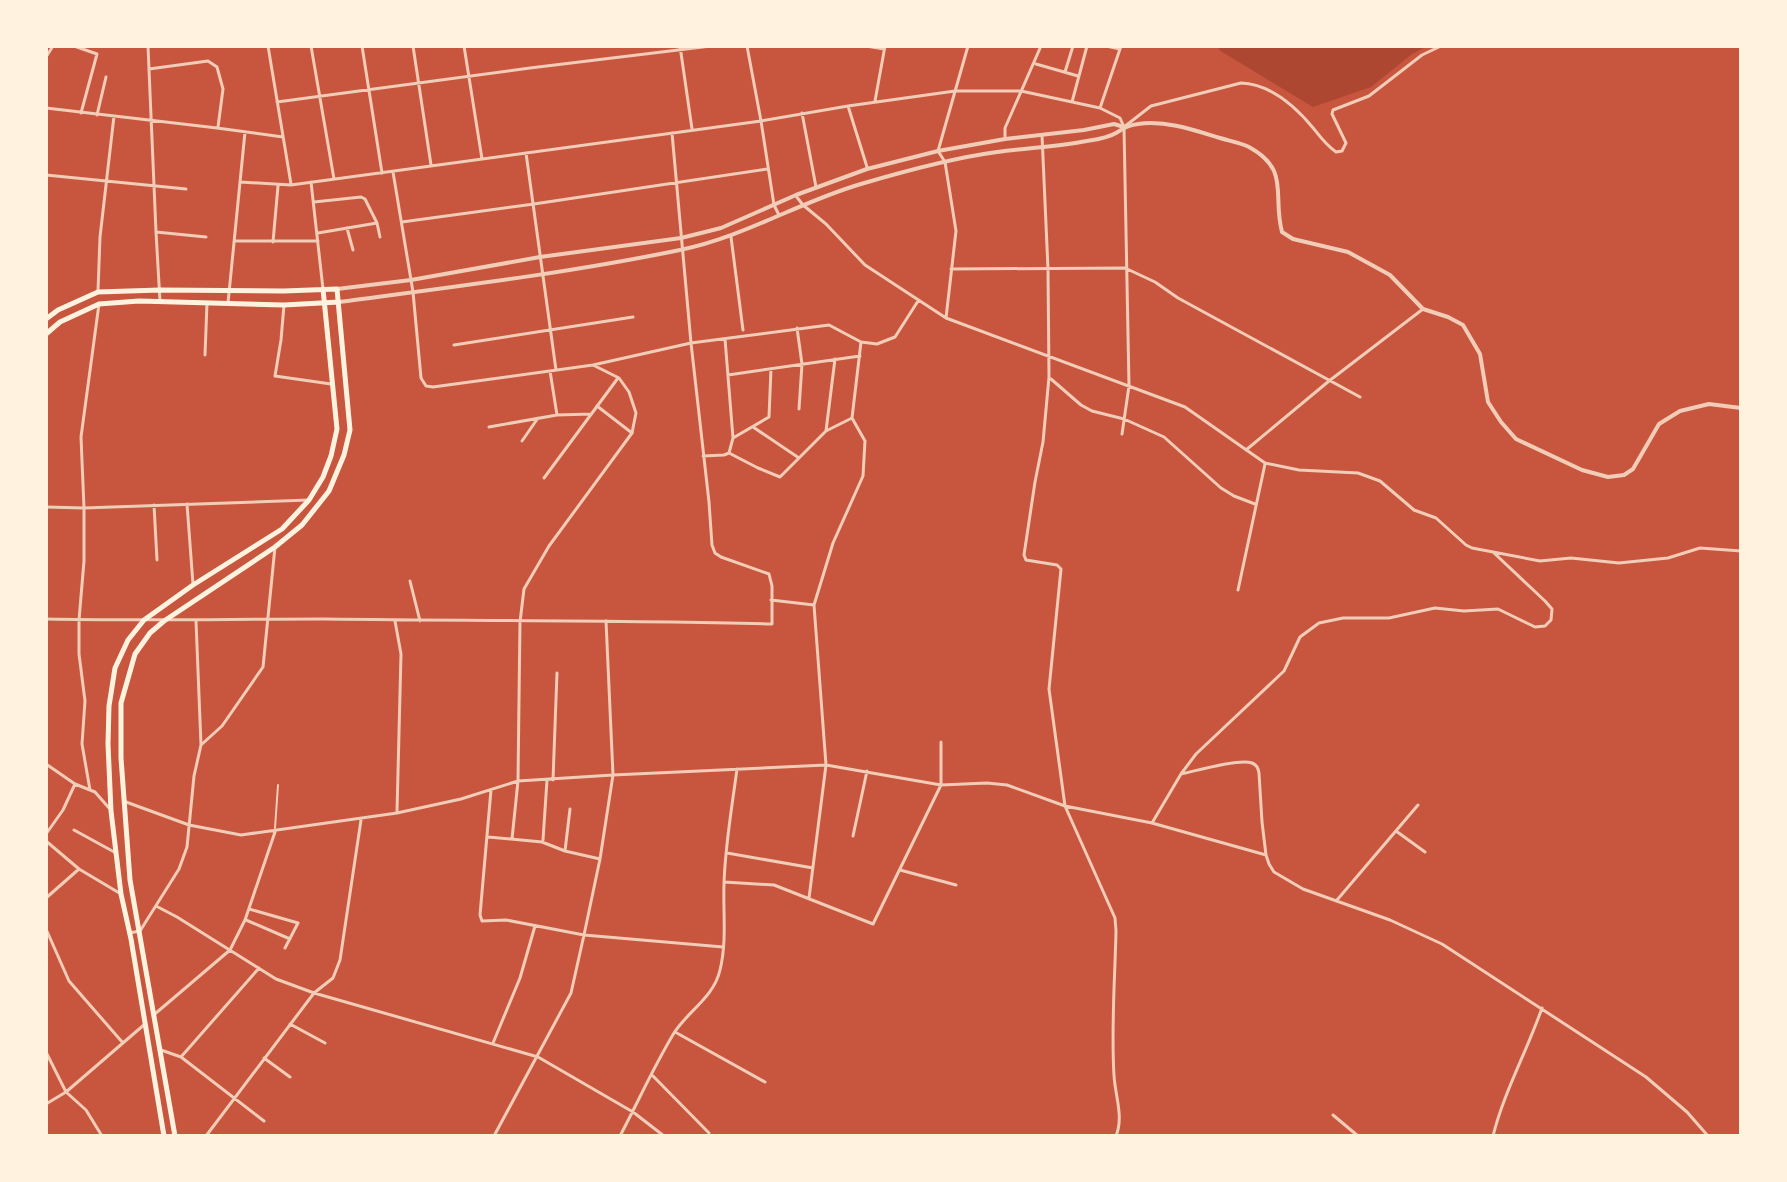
<svg xmlns="http://www.w3.org/2000/svg" width="1787" height="1182" viewBox="0 0 1787 1182" font-family="'Nunito Sans',sans-serif">
	<style>
		.green { fill: #ae4732 }
		.lines { fill: none; stroke-linecap: round; stroke-linejoin: round }
		.service { stroke: #f1ccb7; stroke-width: 2 }
		.pedestrian { stroke: #f1ccb7; stroke-width: 3 }
		.minor { stroke: #f1ccb7; stroke-width: 3 }
		.tertiary { stroke: #f1ccb7; stroke-width: 4 }
		.secondary { stroke: #fff3e0; stroke-width: 5 }
	</style>
	<rect width="100%" height="100%" fill="#c8553d"/>
	<path class="green" d="M1220,46H1428L1412,54L1371,87L1313,107L1219,50Z"/>
	<g class="lines">
		<path class="service" d="M275,828L278,785"/>
		<path class="pedestrian" d="M597,406L632,433"/>
		<path class="minor" d="M74,46L97,54L81,113
			M148,46L156,232L160,301
			M268,46L291,184
			M311,46L334,179
			M362,46L382,173
			M413,46L431,165
			M464,46L482,159
			M680,46L692,129
			M747,46L761,121L774,205L779,215
			M866,46L884,49
			M1106,46L1120,49
			M46,57L53,46
			M1036,64L1078,76
			M149,69L208,61L217,67L223,89L218,127
			M1065,72L1073,46
			M875,101L885,46
			M277,102L530,68L711,46
			M1072,102L1087,46
			M848,106L867,167
			M46,108L217,128L283,137
			M1100,108L1121,46
			M802,113L816,187
			M97,115L106,77
			M1124,127L1151,106L1241,83C1270,84 1296,107 1314,129C1321,138 1326,145 1336,152L1342,151L1346,143L1332,114L1333,110L1369,96L1422,55L1441,46
			M1042,135L1048,269L1049,377L1043,442L1035,482L1024,555L1026,560L1057,565L1061,569L1049,689L1065,806L1115,918L1116,931C1115,979 1111,1027 1114,1075C1115,1096 1124,1116 1116,1136
			M1005,139V128L1041,46
			M526,153L556,370
			M393,172L413,292L421,378L426,386L433,387L593,365L691,343L829,325L861,342L877,344L895,337L918,301
			M46,175L186,189
			M240,182L291,185L761,121L848,106L955,91H1021L1100,108L1120,118L1124,127L1129,386L1122,434
			M311,182L323,289
			M796,196L803,205L826,224L865,265L946,318L1185,407L1265,463L1299,470L1358,473L1380,481L1414,510L1436,518L1466,545L1472,548L1540,561L1571,558L1619,563L1668,558L1700,548L1741,551
			M314,202L361,197L365,199L377,223L380,237
			M402,222L534,204L767,169
			M347,228L353,250
			M156,232L206,237
			M318,233L377,223
			M731,237L743,330
			M234,241H318
			M273,242L278,186
			M951,269L1125,268L1155,282L1178,298L1360,397
			M98,291L100,237L114,116
			M228,303L245,132
			M284,305L281,340L275,376L331,384
			M946,318L956,231L945,162L938,151L968,46
			M797,328L802,364L799,409
			M725,339L733,438L729,453
			M454,345L633,317
			M205,355L207,303
			M550,371L557,415
			M728,375L860,356
			M1051,379L1081,405L1092,411L1124,419L1164,437L1221,488L1234,496L1255,504
			M489,427L557,415L591,414
			M753,427L799,458
			M826,431L835,359
			M733,438L769,417L771,369
			M522,441L538,418
			M1246,450L1329,381L1423,309
			M729,453L758,468L780,477L826,431L852,418L861,342
			M703,456L724,455L729,453
			M544,478L618,378
			M187,504L193,584
			M154,505L157,560
			M46,507L84,508L309,500
			M410,581L420,621
			M1238,590L1265,464
			M771,600L814,605
			M46,619C139,621 231,619 324,619C474,621 623,620 772,624V586L769,574L721,557L715,553L712,545L709,502L691,343L672,133
			M196,621L201,745
			M395,621L401,654L397,812
			M46,764L75,784L95,792L109,808
			M1181,774L1196,754L1284,671L1300,637L1319,623L1343,618H1389L1435,608L1464,611L1498,609L1535,627L1545,626L1551,620L1552,609L1545,601L1493,552
			M553,780L557,673
			M90,790L82,744L85,701L79,654V620L84,561V508L81,437L99,304
			M491,790L480,915L482,921L506,920L584,935L723,947
			M126,802L189,825L241,835L397,813L461,799L518,781L613,775L826,765L941,785L987,783L1007,785L1065,806L1152,823L1181,774C1195,771 1240,758 1252,763C1257,765 1258,768 1259,773L1262,822L1266,855L1269,864L1274,872L1303,889L1390,920L1442,944L1646,1077L1687,1112L1708,1136
			M1152,823L1266,855
			M74,830L116,853
			M1396,831L1425,852
			M46,834L63,810L75,784
			M853,836L867,771
			M488,837L542,842L565,851L600,859
			M512,839L518,781L520,622L524,589L549,546L632,433L636,413L629,392L619,378L593,365
			M543,840L547,780
			M46,841L79,869L121,894
			M565,851L570,809
			M727,853L813,868
			M900,870L956,885
			M724,882L774,885L873,924L941,785V742
			M46,898L79,869
			M809,898L826,765L814,605L833,543L863,476L865,441L852,418
			M1337,900L1418,805
			M156,906L177,917L276,979L314,993L538,1057L633,1112L664,1136
			M249,909L298,923L285,948
			M246,920L290,939
			M46,929L69,981L123,1043
			M129,933L140,931L179,869L187,847L194,776L201,745L222,726L263,667L275,547
			M156,1013L230,950L245,920L275,832
			M290,1024L325,1043
			M675,1032L765,1082
			M493,1043L520,978L535,926
			M161,1050L181,1057L264,1121
			M46,1052L66,1092L86,1110L102,1136
			M181,1057L259,968
			M264,1058L290,1077
			M653,1076L709,1133
			M46,1104L66,1092L145,1024
			M1333,1115L1358,1136
			M206,1136L314,993L333,978L340,960L361,820
			M494,1136L571,993L584,935L600,859L613,775L606,621
			M620,1136C638,1102 654,1066 674,1033C688,1011 714,997 720,970C727,942 723,912 724,884C725,846 732,807 737,769
			M1441,1136H1448
			M1493,1136C1504,1092 1527,1051 1542,1008"/>
		<path class="tertiary" d="M337,289L411,280L540,257L681,238L721,228L796,195L867,169L938,151L1005,139L1084,130L1114,124L1124,127
			M339,302C452,287 569,273 680,250C744,237 799,202 861,184C905,171 952,158 997,152C1025,148 1053,147 1081,142C1092,140 1106,139 1116,133C1124,128 1129,125 1138,124C1166,120 1194,130 1220,138C1230,141 1241,143 1249,147C1291,170 1272,195 1282,232L1293,239L1348,252L1390,275L1423,309L1448,317L1463,325L1480,354L1488,402L1501,422L1516,439L1582,470L1608,477L1624,475L1633,469L1659,424L1680,411L1709,404L1741,408"/>
		<path class="secondary" d="M46,319L58,310L98,292L160,290L284,291L337,289L350,430L344,455L329,491L302,525L275,547L164,621L150,633L135,654L121,703V758L130,880L175,1136
			M46,334L60,322L99,304L139,301L284,305L339,302
			M164,1136L131,939L121,894L111,811L108,744L109,706L115,668L128,640L144,620L193,585L282,529L309,500L323,477L331,456L337,429L323,289"/>
	</g>
	<rect width="1787" height="1182" fill="none" stroke="#fff3e0" stroke-width="96"/>
</svg>
